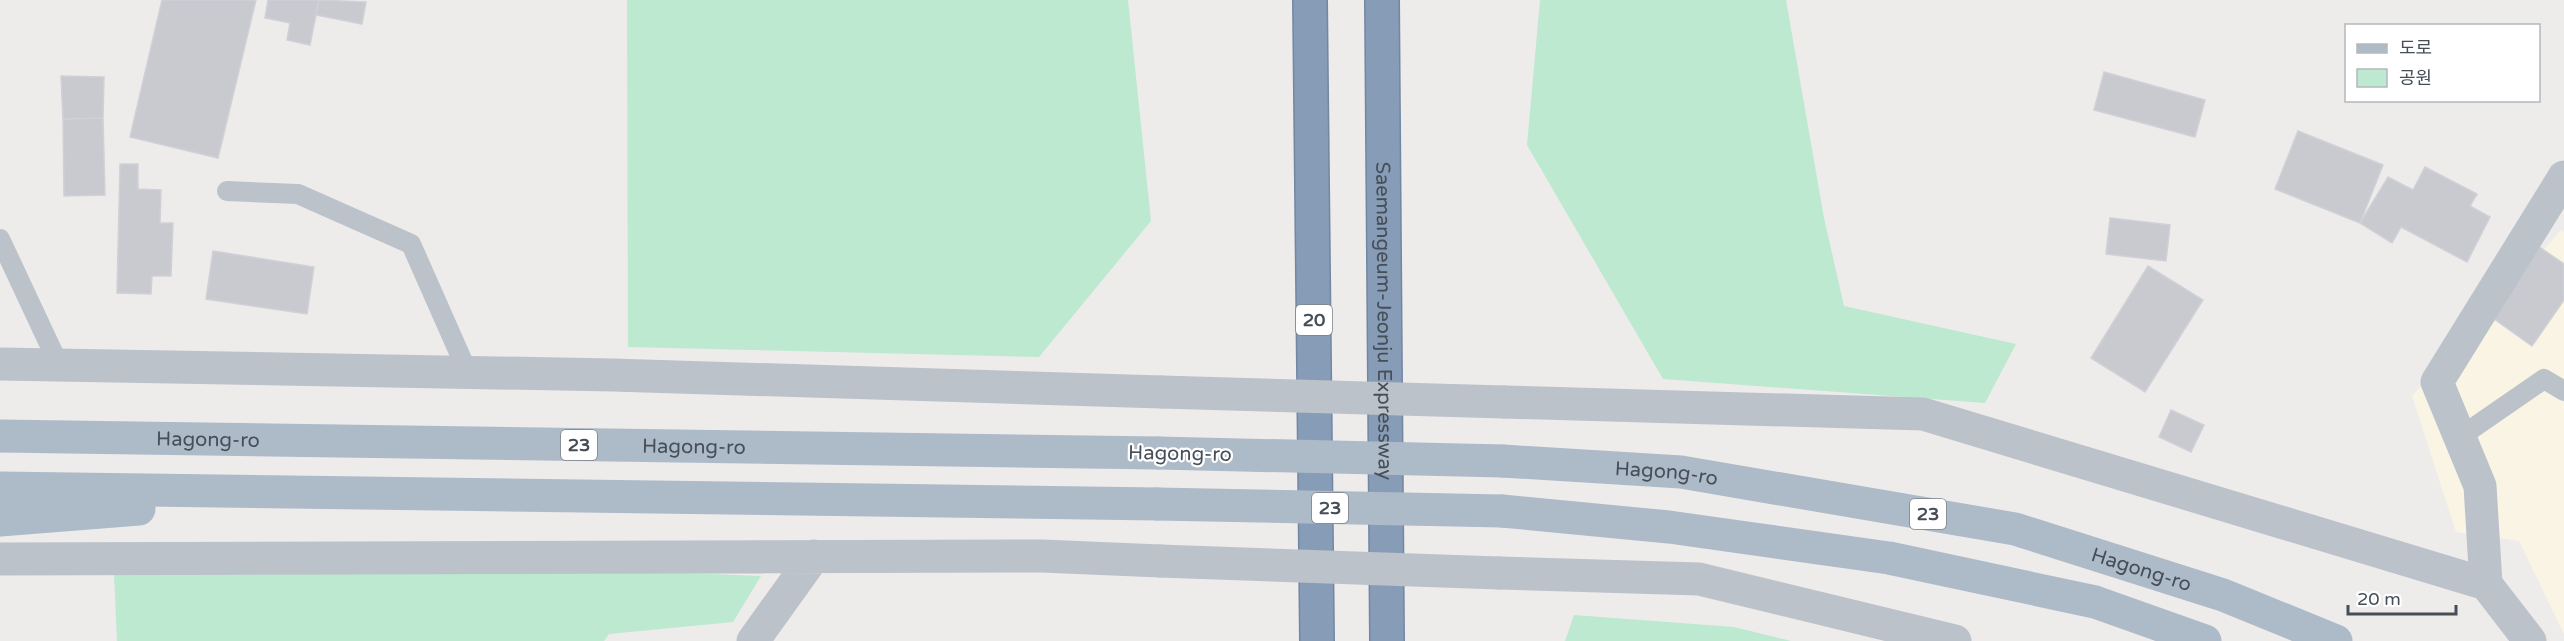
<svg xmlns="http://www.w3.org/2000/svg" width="2564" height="641" viewBox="0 0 2564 641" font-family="'Varela Round','Noto Sans KR',sans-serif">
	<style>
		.commercial { fill: #f9f4e4 }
		.green { fill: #bce9cf }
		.building { fill: #c9cad0; stroke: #d0d1d7; stroke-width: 1.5 }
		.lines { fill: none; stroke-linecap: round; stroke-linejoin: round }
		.highway-casing { stroke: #7287a2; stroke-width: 36 }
		.lane { stroke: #bbc2ca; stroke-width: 20 }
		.street { stroke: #bbc2ca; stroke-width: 33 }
		.primary { stroke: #adbac8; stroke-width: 33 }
		.highway { stroke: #879cb7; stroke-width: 33 }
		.street-bridge { stroke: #bbc2ca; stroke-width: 33 }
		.primary-bridge { stroke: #adbac8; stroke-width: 33 }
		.labels { text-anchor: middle; stroke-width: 4.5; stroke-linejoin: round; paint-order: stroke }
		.shield { fill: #fff; stroke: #7e8389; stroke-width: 1.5 }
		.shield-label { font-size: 18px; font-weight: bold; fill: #464e57 }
		.street-label { font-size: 20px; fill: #464e57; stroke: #fff }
	</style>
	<rect width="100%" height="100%" fill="#eeebeb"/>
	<path class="commercial" d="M2561,230L2564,232V634L2519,541L2456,532L2412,396Z"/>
	<path class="green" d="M627,0H1128L1151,221L1039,357L628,347Z
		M1540,0H1786L1824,218L1844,306L2016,344L1985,403L1663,379L1527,145Z
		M560,568L761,576L733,622L609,634L604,641H117L114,575Z
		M1574,615L1734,627L1791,641H1565Z"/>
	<path class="building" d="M162,0H256L218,158L130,137Z
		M268,0H319L310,45L287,40L290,23L265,18Z
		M319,0L366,2L362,24L316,15Z
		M2104,72L2205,100L2195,137L2094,110Z
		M61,76L104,77L103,118L63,119Z
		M103,118L105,195L64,196L63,119Z
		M2298,131L2383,165L2360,223L2275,189Z
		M120,164H138V189L161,190L160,223H173L171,276H152L151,294L117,293Z
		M2425,167L2477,194L2470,206L2490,217L2467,262L2401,227L2392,243L2360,223L2388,177L2413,190Z
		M2110,218L2170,225L2166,261L2106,254Z
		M2538,246L2564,264V300L2532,346L2490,316Z
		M213,251L314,267L307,314L206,299Z
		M2148,266L2203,300L2145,392L2091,358Z
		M2171,410L2204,425L2191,452L2159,437Z"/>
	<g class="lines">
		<defs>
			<g id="highway">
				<path d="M1310,0L1317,641"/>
				<path id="s3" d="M1382,0L1387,641"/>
			</g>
		</defs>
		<use href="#highway" class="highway-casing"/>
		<path class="lane" d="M227,191L298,194L411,244L468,373
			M0,239L59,365
			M2460,437L2544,379L2564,391"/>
		<path class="street" d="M0,364L613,375L1162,392
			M1504,402L1923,414L2486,584L2530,641
			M0,559L1042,556L1160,561
			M1499,573L1699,579L1955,641
			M2486,584L2480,486L2437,382L2564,177
			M753,641L814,556"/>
		<g class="primary">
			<path id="s1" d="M0,436L1158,453"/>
			<path id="s2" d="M1503,461L1681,472L2015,529L2223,595L2336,641"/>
			<path d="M0,488L1157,504"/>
			<path d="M1502,511L1669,527L1889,558L2095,602L2205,641"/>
			<path d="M0,520L139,509"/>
		</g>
		<use href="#highway" class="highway"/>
		<path class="street-bridge" d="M1162,392L1504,402
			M1160,561L1499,573"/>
		<path class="primary-bridge" d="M1158,453L1503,461
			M1157,504L1502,511"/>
	</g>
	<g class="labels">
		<g class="shield">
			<rect x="1296" y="305" width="36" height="30" rx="4.5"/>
			<rect x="561" y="430" width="36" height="30" rx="4.5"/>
			<rect x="1312" y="493" width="36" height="30" rx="4.5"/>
			<rect x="1910" y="499" width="36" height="30" rx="4.5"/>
		</g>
		<g class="shield-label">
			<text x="1314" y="326">20</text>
			<text x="579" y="451">23</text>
			<text x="1330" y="514">23</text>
			<text x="1928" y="520">23</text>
		</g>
		<g class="street-label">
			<text dy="7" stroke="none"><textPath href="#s3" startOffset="321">Saemangeum-Jeonju Expressway</textPath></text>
			<text dy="7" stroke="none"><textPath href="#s1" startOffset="208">Hagong-ro</textPath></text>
			<text dy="7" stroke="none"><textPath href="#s1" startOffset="694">Hagong-ro</textPath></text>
			<text transform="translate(1180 453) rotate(1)" y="7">Hagong-ro</text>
			<text dy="7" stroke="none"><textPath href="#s2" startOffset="164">Hagong-ro</textPath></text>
			<text dy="7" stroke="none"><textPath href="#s2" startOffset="650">Hagong-ro</textPath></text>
		</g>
	</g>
	<rect x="2345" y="24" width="195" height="78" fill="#ffffff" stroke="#b5b8bc" stroke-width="1.5"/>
	<rect x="2357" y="44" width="30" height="9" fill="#adbac8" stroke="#b5b8bc" stroke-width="1.5"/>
	<text x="2399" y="54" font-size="18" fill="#464e57">도로</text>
	<rect x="2357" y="69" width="30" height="18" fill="#bce9cf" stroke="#b5b8bc" stroke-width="1.5"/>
	<text x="2399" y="84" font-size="18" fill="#464e57">공원</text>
	<path d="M2348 605v9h108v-9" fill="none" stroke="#464e57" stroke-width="3"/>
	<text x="2357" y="605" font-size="18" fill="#464e57" stroke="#ffffff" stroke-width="4.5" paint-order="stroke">20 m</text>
</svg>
